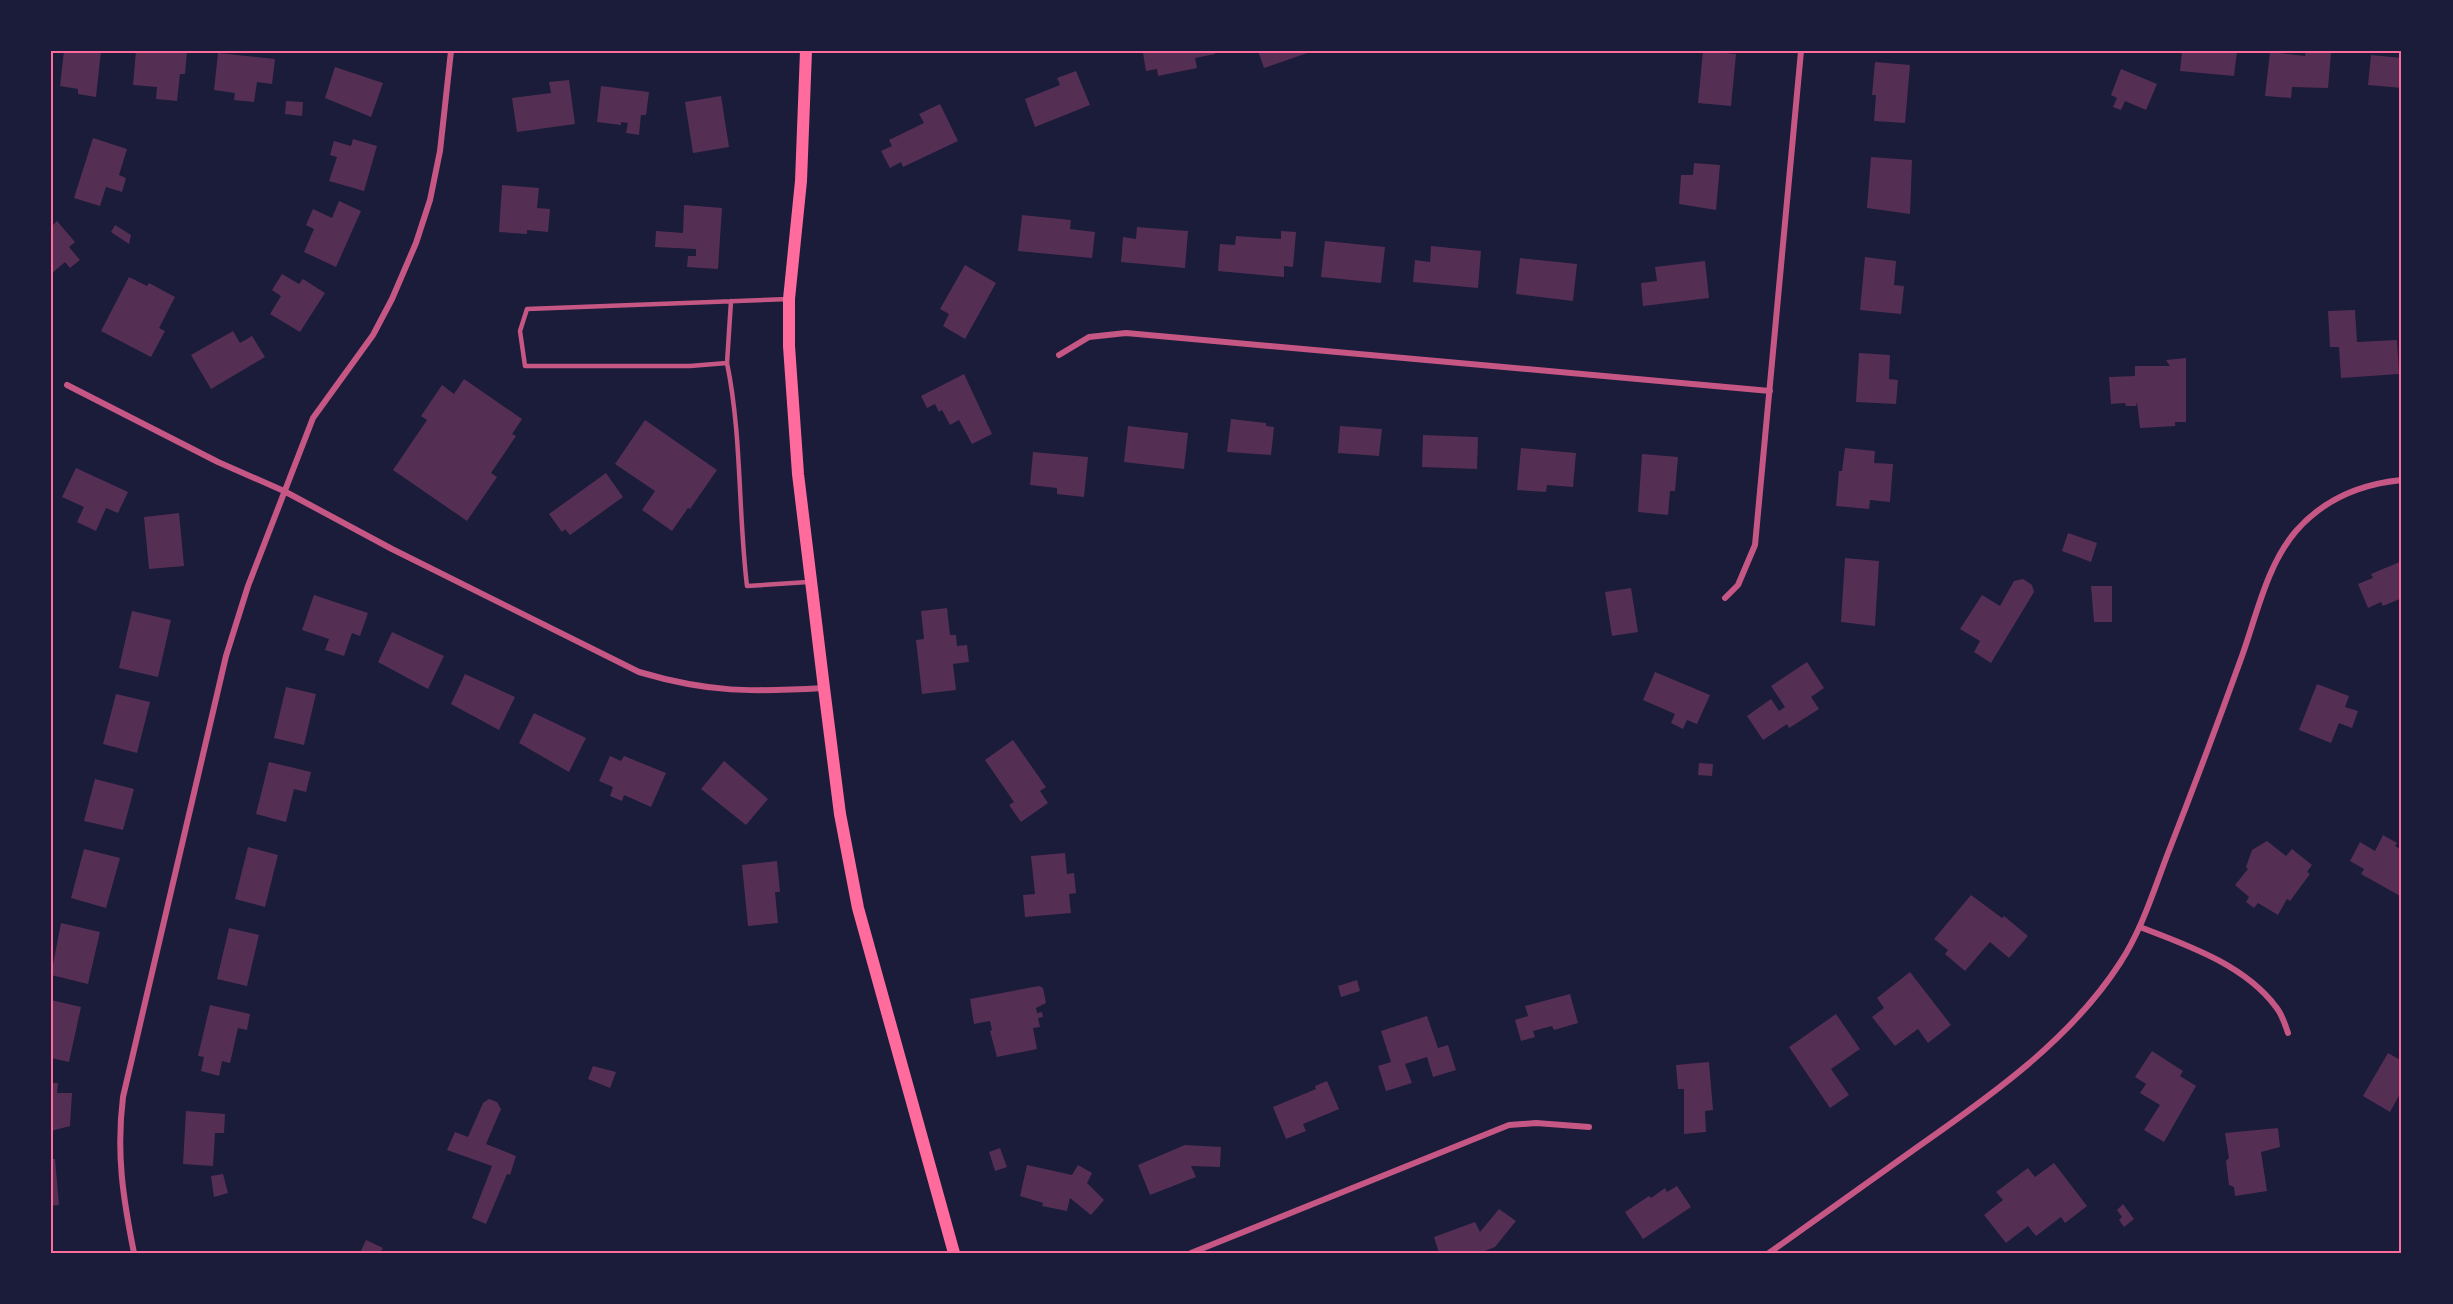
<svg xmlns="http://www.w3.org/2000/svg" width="2453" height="1304" viewBox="0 0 2453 1304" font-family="'Noto Serif',serif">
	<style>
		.building { fill: #542f53 }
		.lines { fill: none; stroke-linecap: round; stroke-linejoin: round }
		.service { stroke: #c65784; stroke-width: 4.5 }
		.minor { stroke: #c65784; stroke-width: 6 }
		.secondary { stroke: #ff6b9d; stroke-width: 12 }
		.neatline { fill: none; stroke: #ff6b9d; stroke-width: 2 }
	</style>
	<rect width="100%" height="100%" fill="#1b1b3a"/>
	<path class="building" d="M64,51H101L96,97L78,94V89L60,86Z
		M136,51H187L185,74H180L177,101L156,99L157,87L133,85Z
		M1151,51H1215V54L1195,58L1197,68L1158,76L1157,69L1146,71L1143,53Z
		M1258,51H1313L1264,68Z
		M1703,51L1736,54L1731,106L1698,103Z
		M2182,51H2237L2234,76L2180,71Z
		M2306,51L2331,53L2328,88L2292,87L2291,98L2265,96L2270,52L2305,56Z
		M218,53L275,59L272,84L257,82L254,102L234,100L235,93L214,90Z
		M2371,55L2402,58V88L2368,85Z
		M1875,62L1910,65L1905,123L1874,121L1876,95H1872Z
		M335,67L383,83L371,117L325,98Z
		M2121,69L2157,84L2146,110L2125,101L2121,110L2113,107L2117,98L2111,95Z
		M1076,71L1090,105L1035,127L1025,99L1060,85L1057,78Z
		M569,80L575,124L517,132L512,98L551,93L549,82Z
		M601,86L649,92L646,115H641L639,135L626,133L628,123L621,122V125L597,122Z
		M721,96L729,147L693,153L685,102Z
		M286,101L303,102L302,116L285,114Z
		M940,104L958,141L903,167L901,162L890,168L881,151L892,146L889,140L924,123L919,114Z
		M93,138L127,149L119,175L126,178L122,192L106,187L100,206L74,198Z
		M353,139L377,146L364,191L329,181L337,157L330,155L334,141L351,146Z
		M1871,157L1912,160L1910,214L1867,208Z
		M1694,163L1720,165L1716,210L1679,204L1681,175H1693Z
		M502,185L539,188L537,208L550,209L548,232L527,230V234L499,232Z
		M339,201L361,211L336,267L304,252L314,229L306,225L313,209L332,218Z
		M684,205L722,208L718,269L687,267L688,256H696V249L655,247L656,231L683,233Z
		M1022,215L1071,220L1070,229L1095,232L1092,258L1018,251Z
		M57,221L75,242L69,247L80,260L70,268L65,262L51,274V227Z
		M115,225L131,235L129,244L111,232Z
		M1137,227L1188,231L1185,268L1121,262L1123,237L1136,239Z
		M1281,231L1296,232L1293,267L1284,266V277L1218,271L1220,244L1235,245L1236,236L1281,239Z
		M1325,241L1385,247L1381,283L1321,277Z
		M1431,246L1481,251L1478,288L1413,282L1415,260L1430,262Z
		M1865,257L1896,261L1894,285L1904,286L1901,314L1860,310Z
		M1520,258L1577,264L1573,301L1516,294Z
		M1705,261L1709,298L1643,306L1641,283L1657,281L1655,267Z
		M965,265L996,283L965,339L943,326L949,314L940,309Z
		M282,274L299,284L303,279L325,293L300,332L270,314L281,296L272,290Z
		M129,277L147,286L149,283L175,297L159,328L165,331L151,357L101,331Z
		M2355,310L2357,342L2397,340L2399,374L2341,378L2339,347H2330L2328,311Z
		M233,331L240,343L252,336L265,357L211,389L191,355Z
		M1859,353L1890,355L1889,379L1898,380L1896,404L1856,402Z
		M2186,358V422H2175V426L2140,428L2137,402L2136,406H2126L2125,403L2111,404L2109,377L2135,376V366H2170L2166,360Z
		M964,374L992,434L972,444L959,420L950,425L942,410L939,412L935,404L927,408L921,396Z
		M464,379L522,419L512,434L516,436L491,473L497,477L467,521L393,470L427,420L421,416L442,385L454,394Z
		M1231,419L1266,423V426L1274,427L1271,455L1227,452Z
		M645,420L717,470L690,509L688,508L672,531L642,510L655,491L615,464Z
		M1128,426L1188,433L1184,469L1124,462Z
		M1340,426L1382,429L1379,456L1338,453Z
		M1423,435L1478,437L1477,469L1422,467Z
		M1521,448L1576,453L1573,487L1547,485L1546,492L1517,490Z
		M1845,448L1875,451L1874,463L1893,464L1890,502L1870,500L1869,509L1836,506L1839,471H1842Z
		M1033,452L1088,457L1084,497L1057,494V488L1030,485Z
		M1642,454L1678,457L1675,491H1670L1668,515L1638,512Z
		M76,468L128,492L118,513L106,508L96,531L77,522L84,507L62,497Z
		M606,473L623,497L570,535L565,529L562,532L549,514Z
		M179,513L184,566L149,569L144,517Z
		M2068,533L2097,543L2091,562L2062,551Z
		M1845,558L1879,561L1875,626L1841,622Z
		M2402,561V598L2383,606L2381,602L2368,608L2358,584L2373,578L2371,574Z
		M2023,579L2032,585L2034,592L1991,663L1974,652L1980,641L1960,629L1982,595L2000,606L2014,581Z
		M2091,586H2112V622H2094Z
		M1631,588L1638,632L1612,636L1605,592Z
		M314,595L368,613L360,636L352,633L344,656L325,650L329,639L302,630Z
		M947,608L950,635H956L957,646L967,645L969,662L953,664L956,690L922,694L916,640L924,639L921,611Z
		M132,611L171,620L158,677L119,668Z
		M392,632L444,656L428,689L378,662Z
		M1807,662L1824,688L1811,697L1819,709L1789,728L1787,724L1763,740L1747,716L1771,699L1779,711L1785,707L1771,686Z
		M1655,672L1710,695L1697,724L1687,720L1683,729L1671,723L1675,714L1643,700Z
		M465,674L515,697L499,730L451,704Z
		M2317,684L2349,696L2345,707L2358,711L2352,728L2339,723L2331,743L2299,730Z
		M286,687L316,694L304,745L274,738Z
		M116,694L150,702L137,753L103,744Z
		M534,713L586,738L569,772L519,743Z
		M1013,740L1046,787L1040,791L1048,803L1021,822L1009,805L1014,802L985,760Z
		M610,756L621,761L624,756L666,773L651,807L624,795L622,801L610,796L613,787L599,781Z
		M724,761L768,799L746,825L701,789Z
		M269,762L311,772L306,792L294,789L286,822L256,814Z
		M1699,763L1713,764L1712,776L1698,775Z
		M95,779L134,789L123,830L84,821Z
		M2383,835L2397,843L2395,846L2402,850V897L2361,874L2364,869L2350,861L2360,842L2375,851Z
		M2267,841L2286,856L2292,849L2312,865L2307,872L2310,874L2290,901L2287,899L2278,915L2258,903L2254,908L2246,902L2249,897L2235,885L2248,869L2246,867L2252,850Z
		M248,847L278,855L265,907L235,899Z
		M84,849L120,858L106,908L71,898Z
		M1065,853L1067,874L1074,873L1076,893L1069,894L1071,913L1025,917L1023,895L1035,894L1031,856Z
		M777,861L780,892H775L778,923L748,926L742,865Z
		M1971,895L2002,918L2004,916L2028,936L2009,958L1990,942L1965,971L1945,954L1948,950L1934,939Z
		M61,923L100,932L88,984L51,975Z
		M229,928L259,935L247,986L217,979Z
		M1910,972L1951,1025L1928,1043L1918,1029L1895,1046L1872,1017L1884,1008L1877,998Z
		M1357,980L1360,991L1341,997L1338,986Z
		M1039,986L1043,988L1046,1003L1036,1008L1037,1013L1042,1012L1043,1017L1038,1018L1040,1027L1033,1028L1037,1049L997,1057L990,1031L992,1030L990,1021L974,1024L970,999Z
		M1570,994L1578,1023L1554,1030L1552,1026L1533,1031L1535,1037L1521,1041L1515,1020L1528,1016L1525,1006Z
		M51,1000L81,1007L69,1062L51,1058Z
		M210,1005L250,1014L247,1030L238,1028L230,1063L222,1061L219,1076L201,1071L204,1057L198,1056Z
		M1836,1014L1860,1049L1831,1069L1849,1095L1830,1108L1789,1047Z
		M1427,1016L1438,1048L1448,1045L1456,1070L1433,1077L1427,1057L1405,1064L1412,1083L1386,1091L1378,1066L1391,1062L1381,1031Z
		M2152,1051L2183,1071L2180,1076L2196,1086L2164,1142L2144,1130L2160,1105L2140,1093L2146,1084L2135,1077Z
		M2388,1053L2402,1061V1090L2390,1112L2363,1096Z
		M1709,1062L1713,1110L1705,1111L1706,1132L1684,1134V1089H1678L1676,1065Z
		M593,1066L616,1072L610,1088L588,1079Z
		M1327,1081L1339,1109L1303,1124L1306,1131L1286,1139L1273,1107L1316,1089L1315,1086Z
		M51,1083H58L57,1093H72L70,1126L51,1131Z
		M489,1099L497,1102L501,1109L486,1144L516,1156L510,1175L507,1174L486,1224L472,1218L492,1166L447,1150L455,1132L468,1137L483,1103Z
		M186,1111L225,1114L224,1133H215L213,1166L183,1164Z
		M2278,1128L2280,1147L2261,1152L2267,1191L2235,1196L2234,1187L2229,1185L2226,1161L2229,1158L2225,1133Z
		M1185,1145L1221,1147L1220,1167L1191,1166L1196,1177L1150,1195L1138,1165Z
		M1000,1148L1007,1167L995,1171L989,1152Z
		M51,1159H55L59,1205L51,1206Z
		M2054,1163L2087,1206L2065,1223L2061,1217L2036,1236L2028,1226L2006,1243L1984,1215L2003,1200L1996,1192L2028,1168L2035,1177Z
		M1027,1165L1072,1175L1078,1165L1092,1173L1087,1183L1104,1200L1091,1215L1070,1198L1067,1211L1042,1206L1043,1203L1020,1196Z
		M223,1174L228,1193L214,1197L211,1176Z
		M1677,1186L1691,1207L1643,1239L1625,1212L1649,1196L1651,1198L1665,1188L1667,1192Z
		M2123,1204L2134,1219L2124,1227L2119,1220L2122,1217L2117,1210Z
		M1499,1209L1516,1221L1495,1247L1480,1253H1439L1434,1237L1475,1222L1480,1232Z
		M366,1240L383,1248L380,1253H360Z"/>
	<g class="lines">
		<path class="service" d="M789,299L527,309L520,331L525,366H690L727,363C742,436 738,512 747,586L808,582
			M727,363L731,301"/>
		<path class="minor" d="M1059,355L1089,337L1126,333L1770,391
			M67,385L218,462L284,491L392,549L639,672C710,693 751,692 824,688
			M1725,598L1738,585L1755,545L1801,51
			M2140,927C2187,945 2245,965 2276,1007C2282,1014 2285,1024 2288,1033
			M134,1253C123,1198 116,1153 123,1097L226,656L248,586L313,418L373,335L392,299L416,243L430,200L440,151L451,51
			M1191,1253L1509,1125L1536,1123L1589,1127
			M1769,1253C1819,1217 1869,1182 1919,1146C1992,1095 2071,1039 2120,963C2143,928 2155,886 2170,848C2195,784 2219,720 2242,656C2257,614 2267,565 2296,531C2324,499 2360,484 2402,480"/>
		<path class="secondary" d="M806,51L801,181L789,299V346L798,474L824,688L840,814L858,908L954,1253"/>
	</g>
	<rect width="2453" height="1304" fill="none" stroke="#1b1b3a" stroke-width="105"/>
	<rect x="52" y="52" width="2348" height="1200" class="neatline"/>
</svg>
